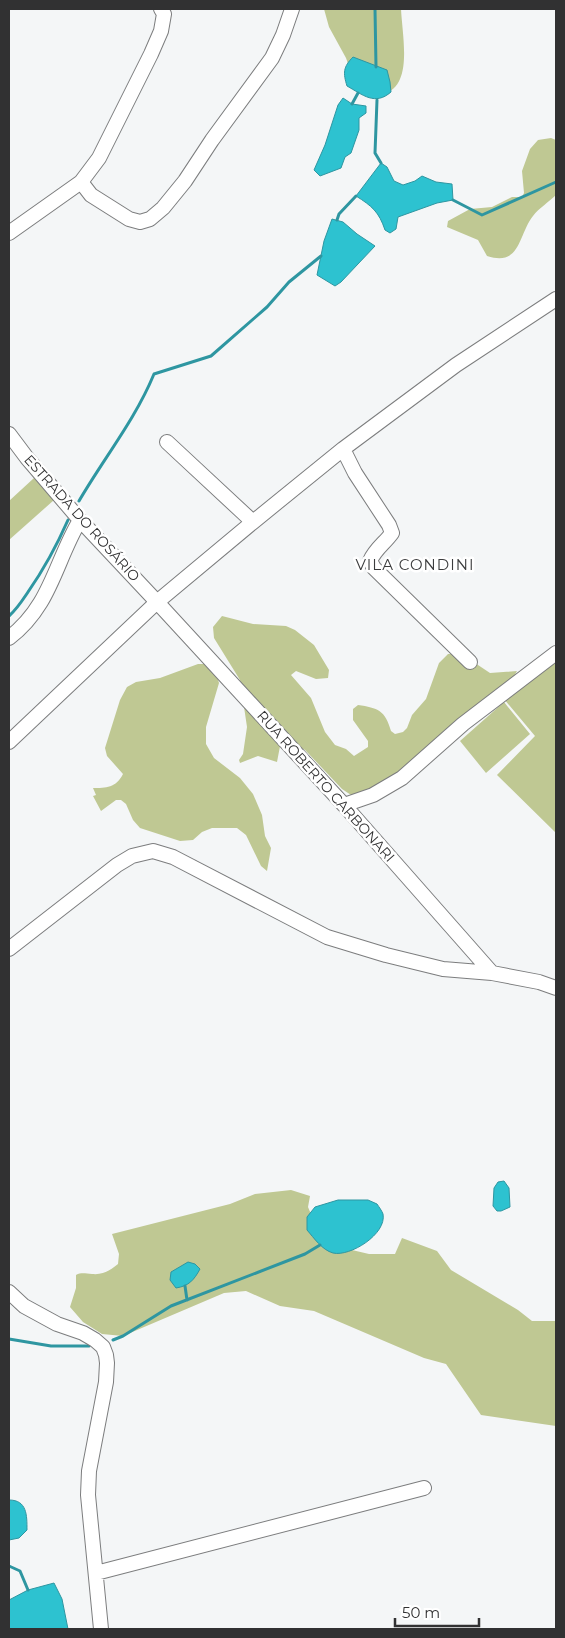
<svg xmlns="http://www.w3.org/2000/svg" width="565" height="1638" viewBox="0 0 565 1638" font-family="Montserrat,sans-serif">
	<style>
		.green { fill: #bfc893 }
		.water { fill: #2dc2d0; stroke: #2e96a1 }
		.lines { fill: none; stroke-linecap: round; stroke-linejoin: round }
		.stream { stroke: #2e96a1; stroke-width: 3 }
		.street-casing { stroke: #7c7d7e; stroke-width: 16 }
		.street { stroke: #fff; stroke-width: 14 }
		.labels { text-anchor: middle; stroke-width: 5; stroke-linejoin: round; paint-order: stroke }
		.street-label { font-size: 14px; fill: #313132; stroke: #fff }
		.neighbourhood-label { font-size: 15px; letter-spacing: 1px; fill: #3b3c3d; stroke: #fff }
	</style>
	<rect width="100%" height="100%" fill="#f4f6f7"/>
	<path class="green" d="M324,9H401C402,29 408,61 400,79C397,87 391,91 384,95L352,75L346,58L329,27Z
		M551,138L556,140V195C549,202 539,208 533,216C518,235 521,267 487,256L478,240L447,227L448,221L470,209L492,207L512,197H522L524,193L522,171L530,149L538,140Z
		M34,478L54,500L9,540V501Z
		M222,616L253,624L286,626L295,630L314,645L329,670L328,678L316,679L296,671L291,675L311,698L325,732L335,745L346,749L354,756L368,747V741L353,720V709L358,705C378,708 385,710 391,731L395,734L403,732L407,728L412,715L426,699L439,663L448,654L460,653L490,673L517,671L505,692L388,791L354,797L342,789L305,750L286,739L281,741L277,762L258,756L240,763L239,760L243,754L247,727L240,680L214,638L213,627Z
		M553,661L556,665V833L497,775L535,736L504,699Z
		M198,664H205L215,670L219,683L206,727V744L214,758L240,778L253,794L262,815L265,836L271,848L267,871L261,866L246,835L237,828H212L202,832L193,840L180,841L140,828L133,820L126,804L121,800H116L101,811L93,796L96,795L93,788C106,788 116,788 123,774L107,756L105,748L120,700L127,687L136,682L160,678Z
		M504,702L530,734L486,773L460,741Z
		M291,1190L310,1196L308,1207L313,1219L335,1246L369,1254H395L402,1238L437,1251L451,1270L518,1310L532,1321H556V1426L481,1415L446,1364L424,1358L314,1311L280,1306L246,1291L224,1293L123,1336L102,1334L83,1322L70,1307L76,1288V1275C82,1272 86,1274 92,1274C103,1275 109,1271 118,1264L119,1254L112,1234L230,1204L255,1194Z"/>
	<path class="water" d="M353,57L387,70L390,82L391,92C375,106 363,95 347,86C343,73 343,67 353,57Z
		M343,98L352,104L366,106V113L359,118V130L351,153L345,157L341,168L320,176L314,170L325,145L338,105Z
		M381,163L387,167L394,181L403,185L415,181L422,176L436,182L452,184L453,200L437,203L398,217L396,229L390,233L385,230C379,212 372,206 356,196Z
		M332,219L343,222L357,234L375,246L341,282L335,286L317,275L324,241Z
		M504,1181L509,1188L510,1207L501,1211H497L493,1206L494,1188L498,1182Z
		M338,1200H368L377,1204C379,1207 382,1211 383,1214C387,1234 350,1257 333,1253C322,1250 314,1238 307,1230V1217L315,1207Z
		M188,1262L195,1264L200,1269C194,1280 189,1286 176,1288L170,1280L171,1272Z
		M9,1500C27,1500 27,1515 27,1530L19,1538L9,1540Z
		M54,1583L62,1599L68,1629H9V1600L28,1590Z"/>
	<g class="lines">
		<path class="stream" d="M375,9L376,67
			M377,100L375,153L381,163
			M352,104L358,93
			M453,200L482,215L556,182
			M337,220L339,214L356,196
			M79,501C104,458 135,420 154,374L211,356L267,307L289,282L321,256
			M9,616C17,609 22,601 28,592C44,569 57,545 68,520
			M185,1286L187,1300
			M9,1339L51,1346H89
			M113,1340L123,1336L171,1306L305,1254L320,1245
			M9,1566L20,1571L28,1590"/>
		<defs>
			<path id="street" d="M81,182L91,195L129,219L140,222L150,219L163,208L185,181L212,140L272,58L283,35L292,9
				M9,233L81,182L99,158L151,54L161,31L164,14L161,9
				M9,434L27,458L80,520L157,602L344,805L492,973
				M167,442L253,522
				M343,449L355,473L389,525L392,533C385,543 375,549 370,561L374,568L470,662
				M9,638C51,606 55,562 80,520
				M9,742L157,602L253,522L343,449L456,365L556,299
				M344,805L373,795L402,778L463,724L556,653
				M9,949L117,865L132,856L153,851L173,857L327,937L386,955L443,969L492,973L539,982L556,988
				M9,1292L24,1306L57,1324L83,1333L95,1340L103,1347L106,1355L107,1363L106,1382L89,1471L88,1495L101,1629
				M96,1573L424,1488"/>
		</defs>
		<use href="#street" class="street-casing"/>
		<use href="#street" class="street"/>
	</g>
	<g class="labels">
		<g class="street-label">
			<text transform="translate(82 518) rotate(48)" y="5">ESTRADA DO ROSÁRIO</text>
			<text transform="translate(326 786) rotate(48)" y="5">RUA ROBERTO CARBONARI</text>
		</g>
		<g class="neighbourhood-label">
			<text x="415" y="570">VILA CONDINI</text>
		</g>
	</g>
	<rect width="565" height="1638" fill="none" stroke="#313132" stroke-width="20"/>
	<path d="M395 1618v8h84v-8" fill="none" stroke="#313132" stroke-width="2.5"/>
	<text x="402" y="1618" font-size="15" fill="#313132" stroke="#ffffff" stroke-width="4" paint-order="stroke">50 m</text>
</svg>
